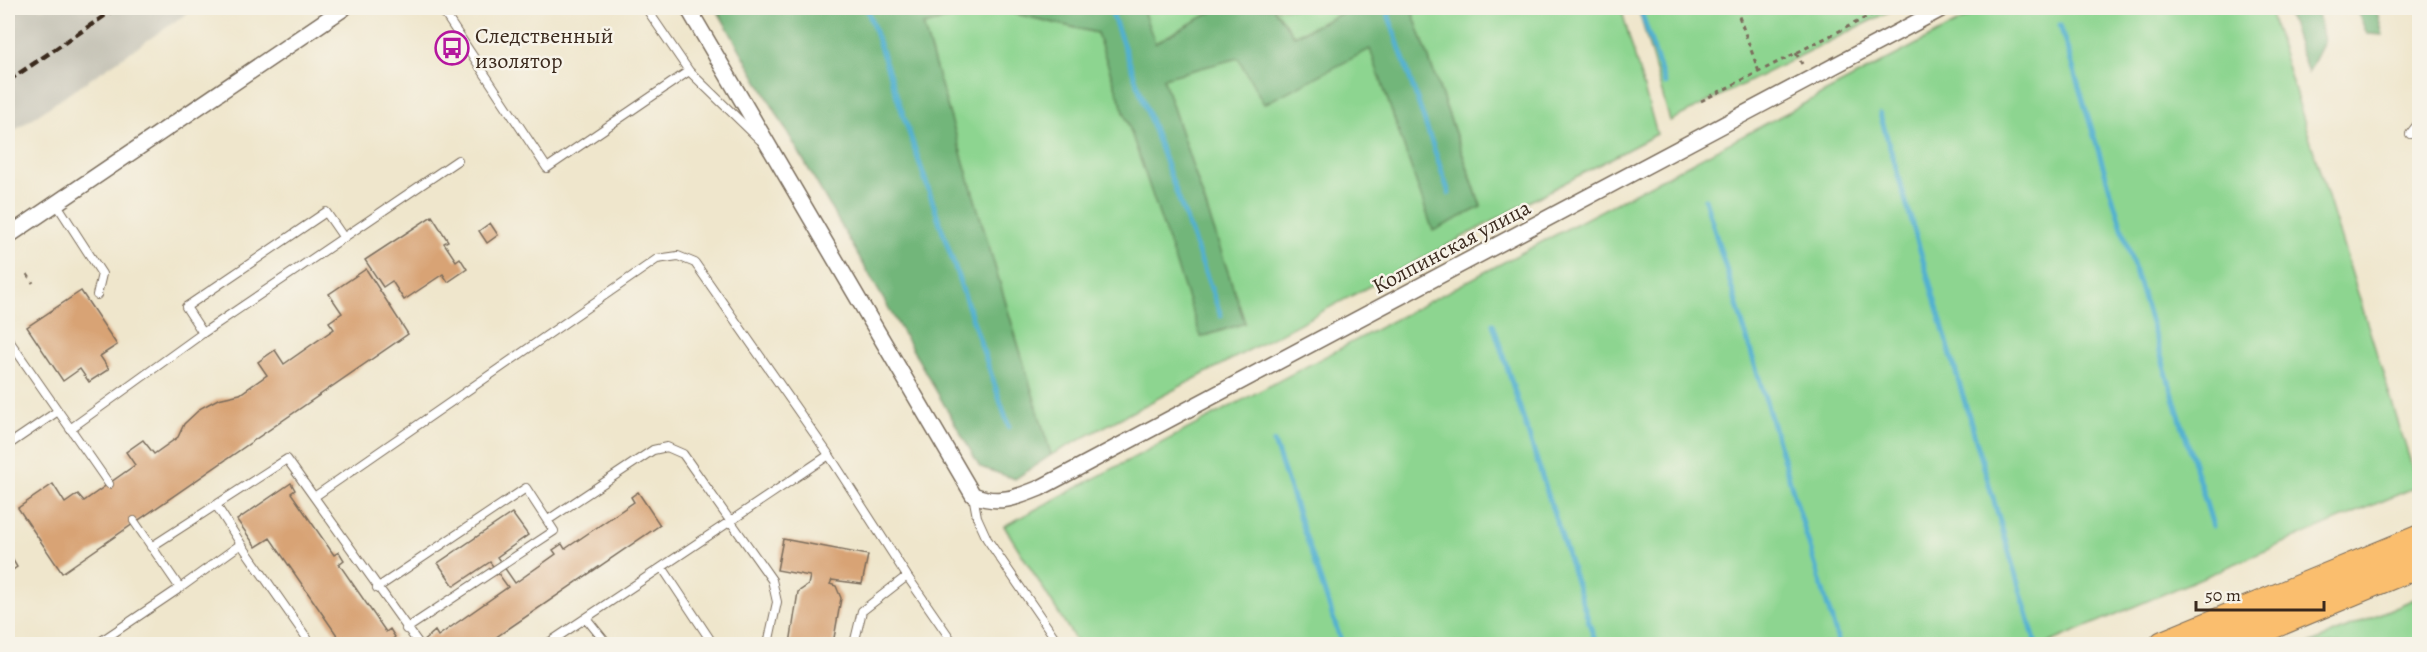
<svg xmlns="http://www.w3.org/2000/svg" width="2427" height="652" viewBox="0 0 2427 652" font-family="Alegreya,serif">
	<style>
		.industrial { fill: #c7c5b8 }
		.green { fill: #8dd590; stroke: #648057; stroke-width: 1.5 }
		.forest { fill: #72b67a; stroke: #56704c; stroke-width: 1.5 }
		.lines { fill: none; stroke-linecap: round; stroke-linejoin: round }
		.stream { stroke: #51b0d0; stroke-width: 5 }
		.building { fill: #d8a375 }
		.lane-casing { stroke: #7a6c5b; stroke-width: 10 }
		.street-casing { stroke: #7a6c5b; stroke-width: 18 }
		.primary-casing { stroke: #7a6c5b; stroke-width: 28 }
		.path { stroke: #7a6c5b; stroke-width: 3; stroke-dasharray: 4.5 4.5; stroke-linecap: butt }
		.lane { stroke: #fff; stroke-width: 8 }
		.street { stroke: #fff; stroke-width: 15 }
		.primary { stroke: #fabe6e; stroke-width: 26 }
		.rail { stroke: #3b2a1e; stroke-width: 4.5; stroke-dasharray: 9 4.5; stroke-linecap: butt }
		.labels { text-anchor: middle; stroke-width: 5; stroke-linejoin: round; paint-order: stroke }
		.poi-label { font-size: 22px; fill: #3b2a1e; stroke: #f7f3e8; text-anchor: start }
		.street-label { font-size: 22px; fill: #3b2a1e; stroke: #f7f3e8 }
	</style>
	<rect width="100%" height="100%" fill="#f7f3e8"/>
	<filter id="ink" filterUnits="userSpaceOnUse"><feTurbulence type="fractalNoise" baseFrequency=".0167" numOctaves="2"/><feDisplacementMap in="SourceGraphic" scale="12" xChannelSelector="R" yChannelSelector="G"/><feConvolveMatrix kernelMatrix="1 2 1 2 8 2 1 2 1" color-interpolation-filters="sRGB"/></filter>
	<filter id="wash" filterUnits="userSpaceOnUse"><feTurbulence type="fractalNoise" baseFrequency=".008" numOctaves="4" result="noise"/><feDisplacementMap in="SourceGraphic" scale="24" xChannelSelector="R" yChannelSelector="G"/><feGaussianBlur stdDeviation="1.35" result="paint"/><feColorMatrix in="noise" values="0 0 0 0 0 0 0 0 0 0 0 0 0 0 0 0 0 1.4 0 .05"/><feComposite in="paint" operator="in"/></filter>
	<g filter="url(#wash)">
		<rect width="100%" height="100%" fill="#efe6cc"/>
		<path class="industrial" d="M8,8H195L8,135Z"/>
		<path class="green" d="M991,8L1097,33L1202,337L1245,323L1163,78L1238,58L1265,103L1370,48L1433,230L1481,206L1411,8H1621L1657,134L1051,455L923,25Z
			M1142,8H1219L1154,44Z
			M1273,8H1353L1294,36Z
			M1638,8H1896L1670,121Z
			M1985,8H2269L2418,486L2046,644H1078L1004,526Z
			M2419,597V644H2309Z"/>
		<path class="forest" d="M716,8H1142L1155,43L1219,8H1273L1294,36L1353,8H1411L1481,207L1433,231L1370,49L1264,104L1238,58L1163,78L1245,323L1201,337L1097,33L991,8L923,25L1051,455L1015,479L980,467Z
			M2286,8H2317L2324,42L2308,73Z
			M2356,8H2376L2383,35L2367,34Z"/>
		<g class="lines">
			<path class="stream" d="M867,8L1009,427
				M1110,8L1221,316
				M1386,8L1449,193
				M1640,8L1665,84
				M2060,25L2213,526
				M1880,114L2036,644
				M1705,199L1839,644
				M1493,324L1596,644
				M1274,442L1342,644"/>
		</g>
		<g id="blocks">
			<path class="building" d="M432,216L448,241L444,243L456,261L460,258L467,269L448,282L443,274L404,300L392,281L383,287L365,260Z
				M490,223L498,235L487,243L479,231Z
				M366,269L408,334L62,573L18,508L53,484L65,503L78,494L84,501L135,465L126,452L143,440L154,454L178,437L184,424L201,408L218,399L240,394L267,375L258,362L275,350L284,364L334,329L329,322L342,313L329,294Z
				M81,291L117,345L100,356L109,369L89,382L80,369L63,381L27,327Z
				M291,483L295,490L291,493L334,555L339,552L344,560L339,564L386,632L390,629L395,637L392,640L395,644H343L270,538L256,547L237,520Z
				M638,492L660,525L486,644H420L435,631L438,636L508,587L490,562L454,586L438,563L512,513L528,535L497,557L515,583L556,554L553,550L562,544L565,549L634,502L631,497Z
				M783,539L868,555L862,584L832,580L830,584L836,586L841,598L833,644H790L798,592L808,585L810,576L777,570Z
				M8,552L17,567L8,573Z"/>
		</g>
	</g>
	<g filter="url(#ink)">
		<use href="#blocks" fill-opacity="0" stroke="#7a6c5b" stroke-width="1.5"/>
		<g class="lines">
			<defs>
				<path id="lane" d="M441,8L547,168L689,71
					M646,8L689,71L760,140
					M2410,134L2420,121
					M56,203L102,274L97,295
					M203,333L186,307L326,212L344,238
					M8,339L109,484
					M70,429L203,333L458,160
					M8,445L58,411
					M973,495L977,517L987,539L1059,644
					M314,497L419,644
					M548,520L653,450L667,447L683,454L772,580L777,602L768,644
					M241,544L311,644
					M151,547L287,459L314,497L657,259L678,256L695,263L829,455L907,576L954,644
					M662,567L713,644
					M180,588L241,544L216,505
					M377,588L526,488L554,531L406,629
					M586,618L607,644
					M97,644L180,588L134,521
					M547,644L829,455
					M854,644L862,611L907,576"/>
				<path id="street" d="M688,8L973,495C998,505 1016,498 1040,488L1943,8
					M8,236L344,8"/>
				<path id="primary" d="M2163,644L2420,538
					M2228,644L2420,564"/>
			</defs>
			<use href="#lane" class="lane-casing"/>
			<use href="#street" class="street-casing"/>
			<use href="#primary" class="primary-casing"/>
			<path class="path" d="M1736,8L1759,72
				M1796,53L1802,64
				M1701,101L1885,8
				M27,274L33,283"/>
			<use href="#lane" class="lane"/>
			<use href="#street" class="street"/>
			<use href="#primary" class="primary"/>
			<path class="rail" d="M8,81L116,8"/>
		</g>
	</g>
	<defs>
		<symbol id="bus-ring" viewBox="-11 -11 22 22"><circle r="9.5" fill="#f7f3e8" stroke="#b5179e" stroke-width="1.5"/><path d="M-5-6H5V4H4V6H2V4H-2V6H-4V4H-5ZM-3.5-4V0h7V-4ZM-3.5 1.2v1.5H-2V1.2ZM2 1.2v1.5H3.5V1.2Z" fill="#b5179e"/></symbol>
	</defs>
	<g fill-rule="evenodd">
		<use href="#bus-ring" x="433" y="29" width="38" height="38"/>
	</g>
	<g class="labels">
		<g class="poi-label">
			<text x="475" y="43">Следственный<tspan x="475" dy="25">изолятор</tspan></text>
		</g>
		<g class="street-label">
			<text transform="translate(1451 246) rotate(-28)" y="8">Колпинская улица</text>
		</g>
	</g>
	<rect width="2427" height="652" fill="none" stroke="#f7f3e8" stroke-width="30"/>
	<path d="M2196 601v9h128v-9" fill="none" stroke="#3b2a1e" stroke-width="3"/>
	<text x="2205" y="601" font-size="18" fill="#3b2a1e" stroke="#f7f3e8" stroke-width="4.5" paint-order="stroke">50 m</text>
</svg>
